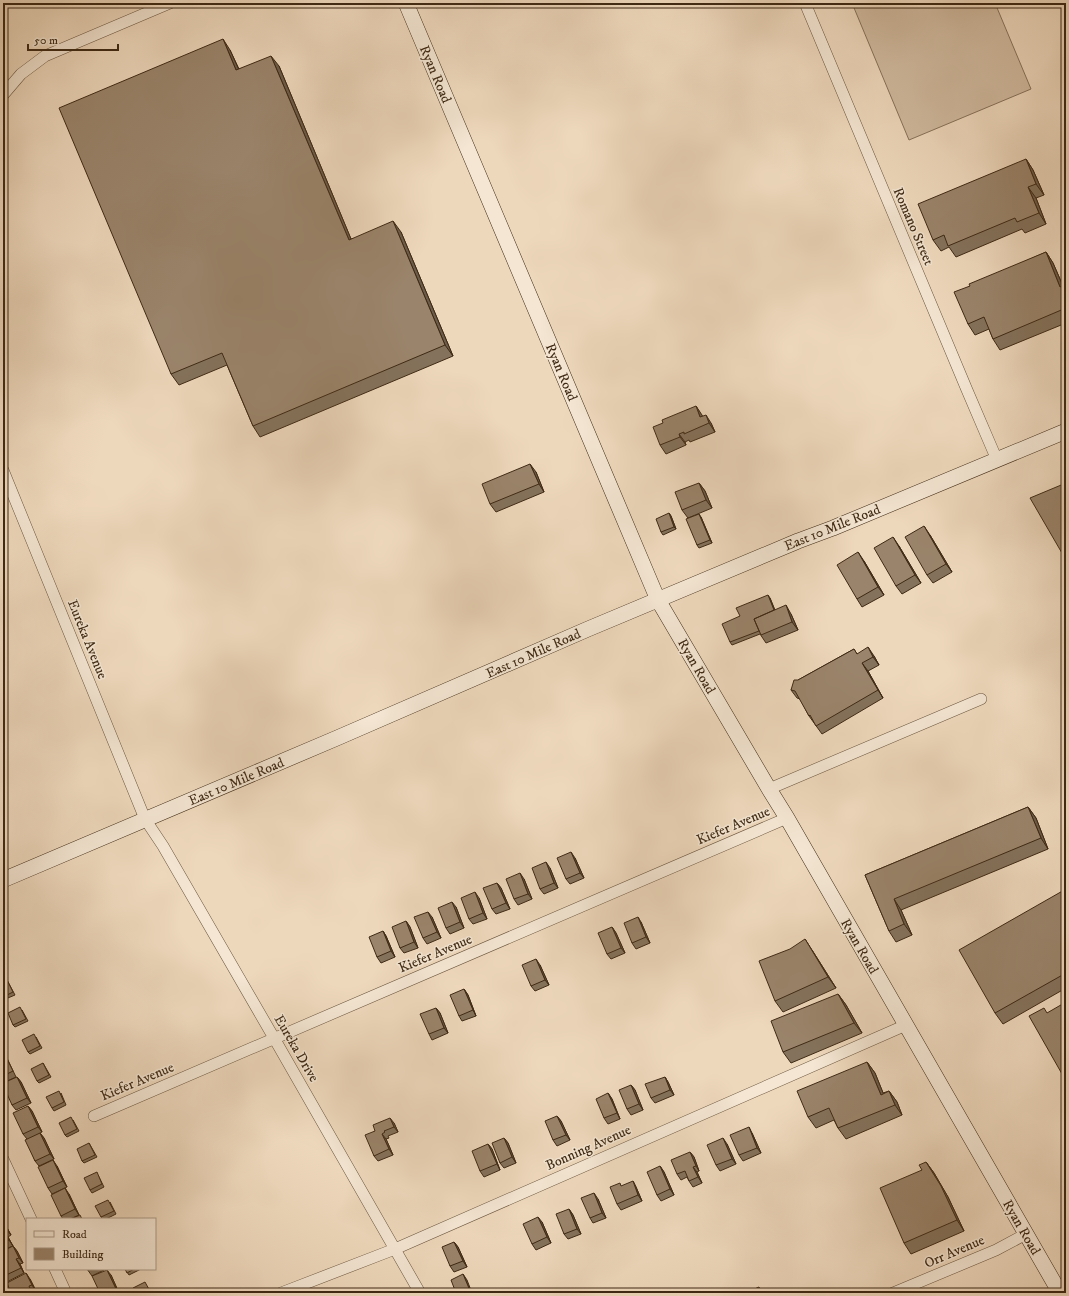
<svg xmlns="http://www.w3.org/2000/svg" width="1069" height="1296" viewBox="0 0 1069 1296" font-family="'IM FELL DW Pica',serif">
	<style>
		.pitch { fill: #d0ba9f; stroke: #87725a }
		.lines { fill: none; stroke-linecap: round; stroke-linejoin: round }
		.street-casing { stroke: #6a553e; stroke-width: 12 }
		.secondary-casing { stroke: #3e2914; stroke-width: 16 }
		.street { stroke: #f4e6d3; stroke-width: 11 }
		.secondary { stroke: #f4e6d3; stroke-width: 15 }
		.wall { fill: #84725c; stroke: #3e2914 }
		.shaded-wall { fill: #6c5c4b; stroke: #3e2914 }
		.building { fill: #9a846b; stroke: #3e2914 }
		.labels { text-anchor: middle; stroke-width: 3; stroke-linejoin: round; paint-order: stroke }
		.street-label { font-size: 14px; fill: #3e2914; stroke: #f4e6d3 }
	</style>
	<rect width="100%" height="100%" fill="#eed8bc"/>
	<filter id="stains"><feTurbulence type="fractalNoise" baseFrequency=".005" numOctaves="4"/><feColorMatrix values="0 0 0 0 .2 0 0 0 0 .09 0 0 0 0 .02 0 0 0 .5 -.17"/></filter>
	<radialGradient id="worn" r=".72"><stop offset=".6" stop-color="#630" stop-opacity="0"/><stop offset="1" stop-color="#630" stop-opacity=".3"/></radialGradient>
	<path class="pitch" d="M852,3H995L1031,89L909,140Z"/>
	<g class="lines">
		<defs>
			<path id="street" d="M805,3L967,390L997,460
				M3,95L21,74L45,56L170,3
				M3,470L145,819L163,846L274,1038L420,1293
				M769,789L981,699
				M94,1116L787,818
				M3,1159L31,1219
				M55,1269L66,1293
				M281,1293L395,1249L906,1025
				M893,1293L996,1250L1026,1234"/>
			<path id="secondary" d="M406,3L658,600L769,789L787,818L1060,1293
				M3,880L337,738L588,629L798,541L833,528L1066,431"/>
		</defs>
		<use href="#street" class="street-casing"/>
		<use href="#secondary" class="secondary-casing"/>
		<use href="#street" class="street"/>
		<use href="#secondary" class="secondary"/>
	</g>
	<path class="wall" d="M230,50L239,69L279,66L351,239L401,232L453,356L260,437L253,426L227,365L179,385L171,374Z
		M1026,159L1033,170L1044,195L1036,198L1046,224L1025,233L1022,229L956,257L949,247L941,251L933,240Z
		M1046,252L1053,263L1063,286L1066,284V323L1000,350L993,339L989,329L975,335L968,324L970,286Z
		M696,406L702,416L711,423L715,432L690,442L689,440L685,442L686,445L666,454L660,445Z
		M536,472L544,492L496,512L490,504Z
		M699,483L705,491L712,508L688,518L682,510Z
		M669,513L671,516L676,529L663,535L661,532Z
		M701,517L712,543L699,548L697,545Z
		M930,535L952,572L933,583L927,575Z
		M899,546L921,583L902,594L896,586Z
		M864,561L884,595L862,607L857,599Z
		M770,598L775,610L791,614L798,630L766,643L760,634L732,645L730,642L740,616Z
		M854,649L857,654L874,656L879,665L868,671L883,698L822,734L809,716L800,699L797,698L791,690L798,680Z
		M1028,807L1036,818L1048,849L901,910L912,935L896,942L889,931L865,875Z
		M575,858L584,878L570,884L566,879Z
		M550,868L558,888L544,894L540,889Z
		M524,879L532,899L518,905L514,899Z
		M497,883L501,888L510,909L496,914L492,909Z
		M1066,889V988L1003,1024L995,1013Z
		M479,898L487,919L473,924L469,919Z
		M456,907L464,928L450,934L446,928Z
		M432,917L441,938L427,944L423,938Z
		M406,921L410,927L418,948L404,953L400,948Z
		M641,922L650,943L636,949L632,943Z
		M612,927L616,933L625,953L611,959L607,954Z
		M383,931L386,936L395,957L381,963L377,957Z
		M812,950L836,988L783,1012L775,1001Z
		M540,965L549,985L535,991L531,986Z
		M7,980L15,995L3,1000V982Z
		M464,989L468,995L476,1016L462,1021L459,1016Z
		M838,994L846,1005L862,1033L791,1063L783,1052Z
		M436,1008L440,1013L448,1033L432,1040L429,1034Z
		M22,1010L28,1021L15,1027L13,1025Z
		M36,1037L42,1048L30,1054L28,1052Z
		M3,1051L6,1056L16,1077L3,1083Z
		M867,1062L875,1073L883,1093L889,1091L897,1102L902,1115L846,1139L838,1128L834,1120L816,1128L808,1117Z
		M43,1063L51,1077L39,1083L37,1081Z
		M17,1077L21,1082L31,1103L16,1110L12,1105Z
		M665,1077L668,1082L674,1095L655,1103L651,1098Z
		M631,1085L635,1090L643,1110L631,1115L627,1109Z
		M61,1093L66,1105L54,1111L52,1108Z
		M608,1093L612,1099L620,1119L608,1124L604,1118Z
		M28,1106L32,1111L42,1132L40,1133L44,1138L54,1159L39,1166L35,1161L27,1139L23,1134Z
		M557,1116L561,1121L570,1140L557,1146L553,1140Z
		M73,1120L79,1131L67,1137L65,1135Z
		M394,1123L398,1132L388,1136L389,1138L386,1139L393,1155L378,1161L374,1156L375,1131Z
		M752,1133L761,1153L743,1161L739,1155Z
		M504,1138L508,1143L516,1163L504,1168L500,1163Z
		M89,1143L97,1157L84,1163L82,1161Z
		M488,1144L492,1149L500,1170L484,1177L480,1171Z
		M727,1144L736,1164L720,1171L716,1165Z
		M690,1152L694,1157L699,1171L697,1172L702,1183L693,1187L689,1181L687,1177L681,1180L677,1174Z
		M926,1162L934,1173L948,1197L964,1231L911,1254L904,1243L922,1170Z
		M57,1166L67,1187L52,1194L48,1188Z
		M660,1166L664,1172L674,1195L661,1201L657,1195Z
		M98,1175L104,1187L92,1193L90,1190Z
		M633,1181L636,1187L642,1201L621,1210L617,1204Z
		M69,1194L79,1215L70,1219H63L61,1216Z
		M598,1199L606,1218L593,1223L590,1218Z
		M110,1202L116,1214L106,1219H103L101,1217Z
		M569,1209L573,1215L581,1234L568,1239L564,1234Z
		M3,1221L11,1235L8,1237L13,1246L3,1250Z
		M542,1222L551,1243L536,1250L532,1244Z
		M454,1242L458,1247L467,1267L454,1272L450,1266Z
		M13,1246L17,1251L23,1263L20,1264L24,1273L7,1282L3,1275Z
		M87,1269H106L92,1276Z
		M125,1269H141L129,1275Z
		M111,1275L119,1293H100Z
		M30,1279L36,1291L33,1292L34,1293H11Z"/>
	<path class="shaded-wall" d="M223,39L230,50L244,81L236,70Z
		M271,56L279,66L356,251L349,240Z
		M1026,159L1033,170L1044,195L1036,184Z
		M1028,187L1036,198L1046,224L1039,213Z
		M393,221L401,232L453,356L445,345Z
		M1046,252L1053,263L1066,293L1060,287Z
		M696,406L702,415L706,425L700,417Z
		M706,415L711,423L715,432L709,423Z
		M679,434L685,442L686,445L680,437Z
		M530,464L536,472L544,492L539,484Z
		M699,483L705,491L712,508L706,500Z
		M669,513L671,516L676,529L674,527Z
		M699,514L701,517L712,543L710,540Z
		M924,526L930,535L952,572L946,564Z
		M893,537L899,546L921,583L915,575Z
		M858,552L864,561L884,595L878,587Z
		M768,595L770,598L778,619L776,616Z
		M786,605L791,614L798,630L792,622Z
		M868,647L874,656L879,665L873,657Z
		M862,663L868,671L883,698L878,690Z
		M1028,807L1036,818L1048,849L1041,838Z
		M571,852L575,858L584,878L580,873Z
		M546,862L550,868L558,888L554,883Z
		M520,873L524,879L532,899L528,894Z
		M497,883L501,888L510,909L506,903Z
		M475,892L479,898L487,919L483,913Z
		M894,899L901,910L912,935L904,924Z
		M452,902L456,907L464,928L460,922Z
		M428,912L432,917L441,938L437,932Z
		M638,917L641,922L650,943L646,937Z
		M406,921L410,927L418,948L414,942Z
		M612,927L616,933L625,953L621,948Z
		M383,931L386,936L395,957L391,951Z
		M805,939L812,950L836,988L828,977Z
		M536,959L540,965L549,985L545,980Z
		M464,989L468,995L476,1016L473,1010Z
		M838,994L846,1005L862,1033L854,1023Z
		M436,1008L440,1013L448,1033L444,1028Z
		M867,1062L875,1073L888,1105L881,1095Z
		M17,1077L21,1082L31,1103L27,1098Z
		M665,1077L668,1082L674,1095L670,1090Z
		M631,1085L635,1090L643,1110L639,1104Z
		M889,1091L897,1102L902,1115L895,1105Z
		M608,1093L612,1099L620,1119L617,1113Z
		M28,1106L32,1111L42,1132L38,1127Z
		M557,1116L561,1121L570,1140L566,1135Z
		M390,1118L394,1123L398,1132L394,1127Z
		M749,1127L752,1133L761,1153L757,1148Z
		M40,1133L44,1138L54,1159L50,1154Z
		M382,1134L386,1139L393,1155L389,1149Z
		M504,1138L508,1143L516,1163L512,1157Z
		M723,1138L727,1144L736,1164L732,1159Z
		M488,1144L492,1149L500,1170L497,1164Z
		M690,1152L694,1157L699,1171L696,1166Z
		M53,1160L57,1166L67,1187L63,1181Z
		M926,1162L934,1173L948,1197L964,1231L957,1220Z
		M660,1166L664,1172L674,1195L670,1189Z
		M693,1167L697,1172L702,1183L698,1177Z
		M633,1181L636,1187L642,1201L638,1195Z
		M65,1188L69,1194L79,1215L75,1209Z
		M594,1193L598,1199L606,1218L602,1213Z
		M569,1209L573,1215L581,1234L577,1229Z
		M538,1217L542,1222L551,1243L547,1237Z
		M3,1221L5,1224L11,1235L7,1230Z
		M4,1231L8,1237L13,1246L9,1240Z
		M454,1242L458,1247L467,1267L463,1261Z
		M13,1246L17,1251L23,1263L19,1258Z
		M16,1259L20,1264L24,1273L21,1268Z
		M107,1270L111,1275L119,1293L117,1291Z
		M26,1273L30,1279L36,1291L32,1285Z
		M463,1274L467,1280L472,1293H471Z"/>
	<path class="building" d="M223,39L236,70L271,56L349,240L393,221L445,345L253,426L222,353L171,374L59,108Z
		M1026,159L1036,184L1028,187L1039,213L1017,222L1015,218L948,246L944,235L933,240L918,204Z
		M1046,252L1060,287L1066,284V308L993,339L984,317L968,324L954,292L970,286L969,284Z
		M696,406L700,417L706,415L709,423L684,434V432L679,434L680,437L660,445L653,427L663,423L662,420Z
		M530,464L539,484L490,504L482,484Z
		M699,483L706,500L682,510L675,492Z
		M1066,483V560L1030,498Z
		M669,513L674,527L661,532L656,519Z
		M699,514L710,540L697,545L686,519Z
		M924,526L946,564L927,575L905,537Z
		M893,537L915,575L896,586L874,548Z
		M858,552L878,587L857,599L837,565Z
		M768,595L774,610L754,619L759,631L730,642L722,624L740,616L736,608Z
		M786,605L792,622L761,635L754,619Z
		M868,647L873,657L862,663L878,690L816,726L810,715L809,716L795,691L791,690L794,680H798L854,649L857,654Z
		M1028,807L1041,838L894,899L904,924L889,931L865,875Z
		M571,852L580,873L566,879L557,858Z
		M546,862L554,883L540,889L532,868Z
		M520,873L528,894L514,899L506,879Z
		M497,883L506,903L492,909L483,888Z
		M1066,889V973L995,1013L959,950Z
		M475,892L483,913L469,919L461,898Z
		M452,902L460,922L446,928L438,908Z
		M428,912L437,932L423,938L414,917Z
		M638,917L646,937L632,943L624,923Z
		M406,921L414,942L400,948L392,927Z
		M612,927L621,948L607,954L598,933Z
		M383,931L391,951L377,957L369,937Z
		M805,939L828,977L775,1001L759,961L790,949Z
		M536,959L545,980L531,986L522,965Z
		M7,980L13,992L3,997V982Z
		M464,989L473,1010L459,1016L450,995Z
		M838,994L854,1023L783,1052L771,1021Z
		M1066,1002V1081L1029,1016L1044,1008L1047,1013Z
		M20,1007L26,1019L13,1025L8,1013Z
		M436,1008L444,1028L429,1034L420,1014Z
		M34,1034L40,1046L28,1052L22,1040Z
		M3,1051L13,1071L3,1076Z
		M867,1062L881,1095L889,1091L895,1105L838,1128L829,1108L808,1117L797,1091Z
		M43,1063L49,1075L37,1081L31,1069Z
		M17,1077L27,1098L12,1105L3,1085V1083Z
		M665,1077L670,1090L651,1098L645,1084Z
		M631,1085L639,1104L627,1109L619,1090Z
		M59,1091L64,1102L52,1108L46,1097Z
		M608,1093L617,1113L604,1118L596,1099Z
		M28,1106L38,1127L23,1134L13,1113Z
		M557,1116L566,1135L553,1140L545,1121Z
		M71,1117L77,1129L65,1135L59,1123Z
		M390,1118L394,1127L384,1131L385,1132L382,1134L389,1149L374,1156L365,1135L375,1131L373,1125Z
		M749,1127L757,1148L739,1155L730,1135Z
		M40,1133L50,1154L35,1161L25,1140Z
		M504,1138L512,1157L500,1163L492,1143Z
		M723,1138L732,1159L716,1165L707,1145Z
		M89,1143L95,1155L82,1161L77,1149Z
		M488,1144L497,1164L480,1171L472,1151Z
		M690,1152L696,1166L693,1167L698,1177L689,1181L685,1171L677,1174L671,1160Z
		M53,1160L63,1181L48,1188L38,1167Z
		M926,1162L941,1186L957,1220L904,1243L880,1188L922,1170L919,1165Z
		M660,1166L670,1189L657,1195L647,1172Z
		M97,1172L102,1184L90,1190L84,1178Z
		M633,1181L638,1195L617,1204L610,1187L620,1183L621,1186Z
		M65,1188L75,1209L61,1216L51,1195Z
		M594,1193L602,1213L590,1218L581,1198Z
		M108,1200L114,1211L101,1217L95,1206Z
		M569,1209L577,1229L564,1234L556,1214Z
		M80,1215L82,1219H71Z
		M538,1217L547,1237L532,1244L523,1224Z
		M3,1222L7,1230L4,1231L9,1240L3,1243Z
		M454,1242L463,1261L450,1266L442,1247Z
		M13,1246L19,1258L16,1259L21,1268L4,1276L3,1275V1251Z
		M125,1269H134L127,1273Z
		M107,1270L117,1291L112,1293H100L92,1276Z
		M26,1273L32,1285L29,1286L32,1293H11L7,1283Z
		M463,1274L471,1293H456L451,1280Z
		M145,1282L151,1293H135L133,1288Z
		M759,1287L762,1293H745Z"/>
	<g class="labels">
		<g class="street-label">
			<text transform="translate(436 74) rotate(67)" y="5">Ryan Road</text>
			<text transform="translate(914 226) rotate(67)" y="5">Romano Street</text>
			<text transform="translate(562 372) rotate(67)" y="5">Ryan Road</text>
			<text transform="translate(832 527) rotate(-22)" y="5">East 10 Mile Road</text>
			<text transform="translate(88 639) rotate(68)" y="5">Eureka Avenue</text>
			<text transform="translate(533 653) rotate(-24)" y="5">East 10 Mile Road</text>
			<text transform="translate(697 666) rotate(60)" y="5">Ryan Road</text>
			<text transform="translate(236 781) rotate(-23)" y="5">East 10 Mile Road</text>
			<text transform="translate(733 825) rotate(-23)" y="5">Kiefer Avenue</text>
			<text transform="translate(860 946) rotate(60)" y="5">Ryan Road</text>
			<text transform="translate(435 953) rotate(-23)" y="5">Kiefer Avenue</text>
			<text transform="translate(297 1048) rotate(60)" y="5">Eureka Drive</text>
			<text transform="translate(137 1081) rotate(-23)" y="5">Kiefer Avenue</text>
			<text transform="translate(588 1147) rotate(-24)" y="5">Bonning Avenue</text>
			<text transform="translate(1022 1227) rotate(60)" y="5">Ryan Road</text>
			<text transform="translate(954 1251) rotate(-23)" y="5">Orr Avenue</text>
		</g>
	</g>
	<rect width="1069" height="1296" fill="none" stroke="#eed8bc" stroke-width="16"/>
	<rect x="4" y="4" width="1061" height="1288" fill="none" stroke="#3e2914" stroke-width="2"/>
	<rect x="8" y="8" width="1053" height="1280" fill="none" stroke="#3e2914"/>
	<rect x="26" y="1218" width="130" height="52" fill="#f4e6d3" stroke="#ab9a87"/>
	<rect x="34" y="1231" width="20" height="6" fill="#f4e6d3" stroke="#ab9a87"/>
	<text x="62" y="1238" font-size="12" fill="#3e2914">Road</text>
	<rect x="34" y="1248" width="20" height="12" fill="#9a846b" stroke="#ab9a87"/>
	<text x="62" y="1258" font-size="12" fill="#3e2914">Building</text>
	<path d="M28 44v6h90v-6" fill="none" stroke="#3e2914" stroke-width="2"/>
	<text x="34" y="44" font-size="12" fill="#3e2914" stroke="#f4e6d3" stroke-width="3" paint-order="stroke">50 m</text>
	<rect width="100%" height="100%" filter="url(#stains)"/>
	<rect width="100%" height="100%" fill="url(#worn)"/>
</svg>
